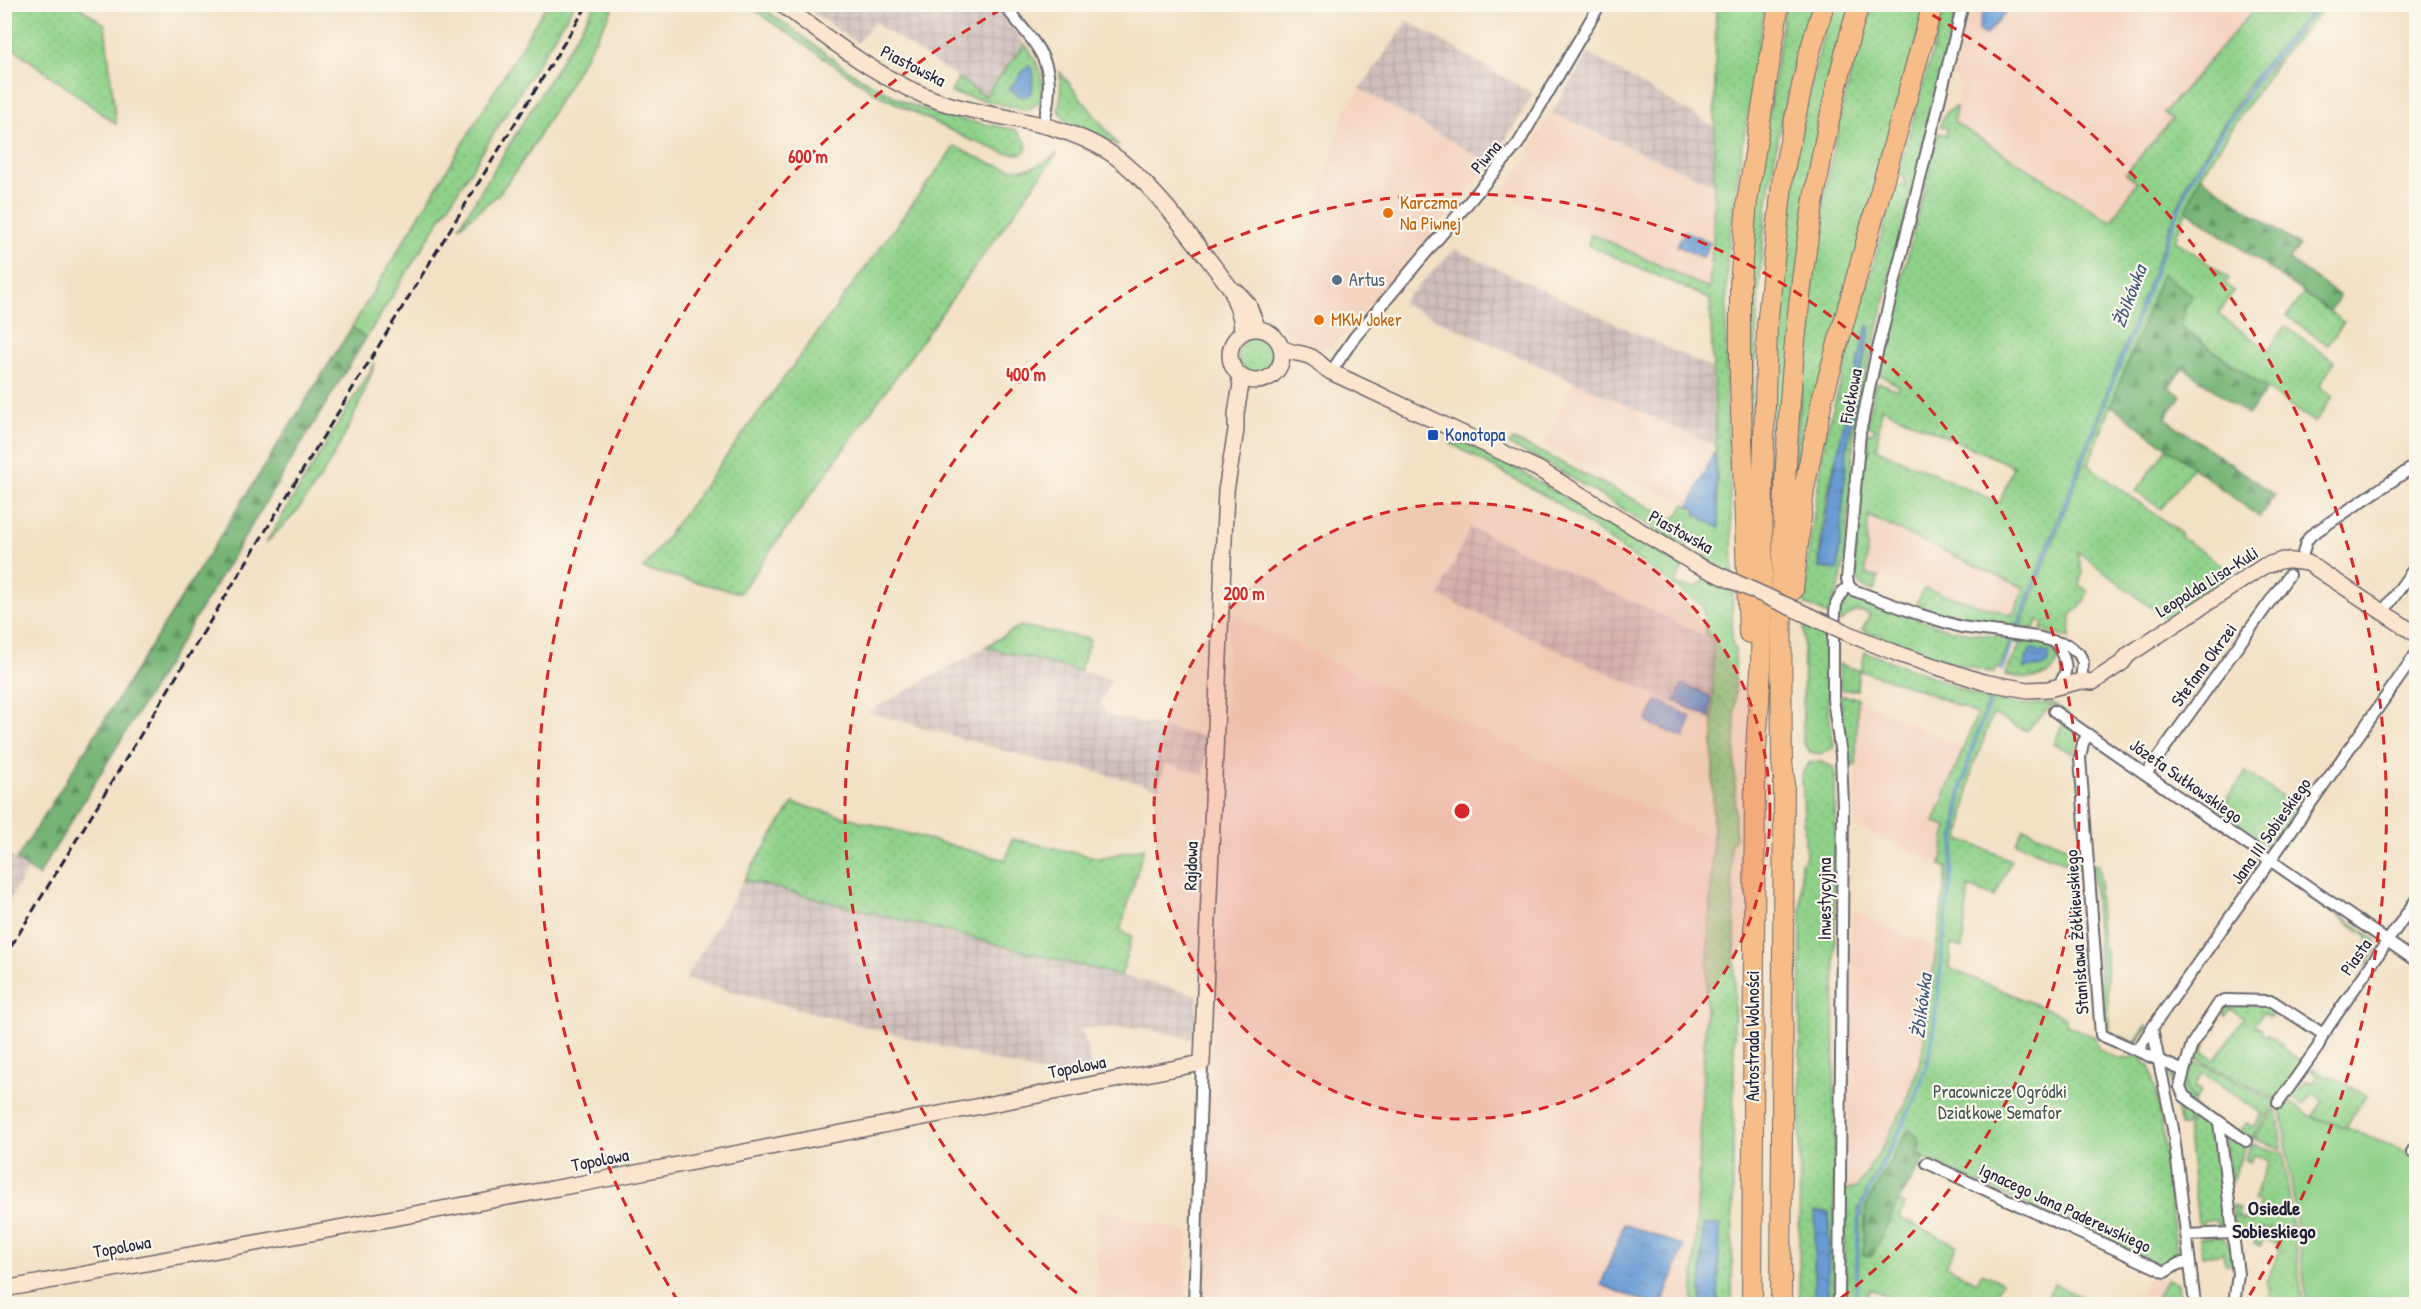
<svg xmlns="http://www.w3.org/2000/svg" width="2421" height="1309" viewBox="0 0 2421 1309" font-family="'Patrick Hand',sans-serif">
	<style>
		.built { fill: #f4d3c0 }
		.industrial { fill: url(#industrial-grid) }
		.grass { fill: url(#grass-dots); stroke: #597a62; stroke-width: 1.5; fill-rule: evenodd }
		.forest { fill: url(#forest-firs); stroke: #4b6b58; stroke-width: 1.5 }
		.park { fill: #90d28a; stroke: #597a62; stroke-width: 1.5 }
		.water { fill: url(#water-ripples); stroke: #465f88; stroke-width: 1.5 }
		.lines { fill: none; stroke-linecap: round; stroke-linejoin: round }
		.stream { stroke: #699cd4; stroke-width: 3 }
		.street-casing { stroke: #6b656c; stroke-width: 14 }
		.secondary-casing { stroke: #6b656c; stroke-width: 18 }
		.highway-casing { stroke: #6b656c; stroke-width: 22 }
		.street { stroke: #fff; stroke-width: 10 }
		.secondary { stroke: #fce5cf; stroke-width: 15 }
		.highway { stroke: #f7bd88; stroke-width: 20 }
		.rail { stroke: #22223b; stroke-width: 3; stroke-dasharray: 9 4.5; stroke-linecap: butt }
		.secondary-bridge-casing { stroke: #6b656c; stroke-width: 18; stroke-linecap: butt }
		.secondary-bridge { stroke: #fce5cf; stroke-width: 15 }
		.ring { fill: none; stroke: #d62828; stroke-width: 3; stroke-dasharray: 10 8 }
		.food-dot { fill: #e8710a; stroke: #fbf7ec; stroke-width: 2 }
		.service-dot { fill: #5c6f8a; stroke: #fbf7ec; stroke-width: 2 }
		.transit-dot { fill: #1a4fb4; stroke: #fbf7ec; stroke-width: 2 }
		.labels { text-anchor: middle; stroke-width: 4.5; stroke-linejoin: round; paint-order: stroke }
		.street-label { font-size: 18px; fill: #22223b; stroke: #fbf7ec }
		.food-label { font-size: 18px; fill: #c56008; stroke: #fbf7ec; text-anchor: start }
		.service-label { font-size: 18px; fill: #4e5e75; stroke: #fbf7ec; text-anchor: start }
		.transit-label { font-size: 18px; fill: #164399; stroke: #fbf7ec; text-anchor: start }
		.park-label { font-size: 18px; fill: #435753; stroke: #fbf7ec }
		.water-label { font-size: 20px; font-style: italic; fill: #425980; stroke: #fbf7ec }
		.neighbourhood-label { font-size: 20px; font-weight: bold; fill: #22223b; stroke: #fbf7ec }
		.centre { fill: #d62828; stroke: #fbf7ec; stroke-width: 3 }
		.ring-label { font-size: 18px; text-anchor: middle; font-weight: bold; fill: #d62828; stroke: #fbf7ec; stroke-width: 4.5; stroke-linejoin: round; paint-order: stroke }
	</style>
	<defs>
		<pattern id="industrial-grid" width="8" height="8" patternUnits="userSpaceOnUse" patternTransform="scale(1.5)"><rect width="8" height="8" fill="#d0c0bc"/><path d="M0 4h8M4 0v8" fill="none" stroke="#b2a5a2"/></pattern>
		<pattern id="grass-dots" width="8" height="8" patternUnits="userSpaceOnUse" patternTransform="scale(1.5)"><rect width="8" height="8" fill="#90d28a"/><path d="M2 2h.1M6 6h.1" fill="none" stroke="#7cb478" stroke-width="1.8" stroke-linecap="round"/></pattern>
		<pattern id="forest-firs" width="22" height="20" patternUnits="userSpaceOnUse" patternTransform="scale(1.5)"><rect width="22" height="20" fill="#74b476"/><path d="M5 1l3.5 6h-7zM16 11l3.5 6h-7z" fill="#5f9262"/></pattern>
		<pattern id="water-ripples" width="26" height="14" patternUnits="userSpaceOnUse" patternTransform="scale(1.5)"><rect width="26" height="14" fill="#699cd4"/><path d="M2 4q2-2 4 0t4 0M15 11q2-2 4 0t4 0" fill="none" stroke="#567fad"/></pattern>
	</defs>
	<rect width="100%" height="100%" fill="#fbf7ec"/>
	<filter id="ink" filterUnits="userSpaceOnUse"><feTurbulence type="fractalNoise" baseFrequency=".0167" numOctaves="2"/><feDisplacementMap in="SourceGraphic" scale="12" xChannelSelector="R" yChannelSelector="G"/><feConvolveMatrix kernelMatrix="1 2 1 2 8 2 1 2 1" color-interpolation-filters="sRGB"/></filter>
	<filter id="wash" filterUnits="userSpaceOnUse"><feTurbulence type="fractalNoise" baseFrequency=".008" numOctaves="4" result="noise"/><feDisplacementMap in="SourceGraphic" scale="24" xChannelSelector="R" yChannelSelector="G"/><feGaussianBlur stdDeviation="1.35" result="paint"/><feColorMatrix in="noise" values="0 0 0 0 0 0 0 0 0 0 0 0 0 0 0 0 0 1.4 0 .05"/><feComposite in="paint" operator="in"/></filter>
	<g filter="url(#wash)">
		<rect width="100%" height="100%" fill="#f3e1c6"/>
		<path class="built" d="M1970,5H2258L2164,113L2172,119L2126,172L2137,183L2111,222L1953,122L1961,85L1952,75Z
			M1360,89L1491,164L1334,346L1319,349L1295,341L1277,323L1307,238L1345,110Z
			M1552,113L1713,184L1709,290L1591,233L1502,194L1529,155L1527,153Z
			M1573,380L1714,445V451L1690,506L1544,446Z
			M1868,516L2024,588L2013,615L1913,585L1866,575Z
			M1229,614L1713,839L1693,1304H1202Z
			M1857,697L1870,706L1962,747L1934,821L1947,826L1941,865L1855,826Z
			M1852,910L1936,949L1922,1056L1907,1101L1884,1144L1857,1188L1846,1189Z
			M1098,1209L1188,1232L1185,1304H1097Z
			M2151,1273L2166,1282L2154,1304H2131Z"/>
		<path class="industrial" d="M802,5H993L1025,44L985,96L874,22L857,43Z
			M1408,21L1533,94L1491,164L1360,89Z
			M1588,53L1714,127L1713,184L1552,113Z
			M1455,249L1711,368L1714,445L1401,303Z
			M1470,527L1713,639V721L1439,596Z
			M985,647L1111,679L1101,704L1107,715L1207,737L1204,774L1165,764L1158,788L1078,767L1060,766L868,712Z
			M5,852L28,869L5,908Z
			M744,880L1198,995L1194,1039L1139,1027L1082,1028L1092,1073L1061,1078L685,979Z"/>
		<path class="grass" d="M5,4L77,5L105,25L116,124L5,42Z
			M547,4L574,5L366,338L352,327Z
			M595,5H615L530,151L499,194L459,227Z
			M747,5H759L854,74L904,102L938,115L1016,130L1026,142L1027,149L1021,154L1005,153L968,139L875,93Z
			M1716,5H1765L1735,193L1727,266L1726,384L1733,571L1732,645L1735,648V837L1730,846L1735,925L1732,1304H1718L1719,1226L1703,1225L1701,1304H1693L1713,839V639L1706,635L1703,606L1551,499L1448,442L1466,444L1504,461L1683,568L1675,583L1679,586L1696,587L1704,581C1705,564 1711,543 1694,534L1687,548L1550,465L1509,445L1513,440L1536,450L1673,519L1681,512L1685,504L1697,510L1695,514L1719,528L1710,299L1588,245L1591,233L1709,289L1713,239Z
			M1785,5H1812C1762,154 1754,312 1752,468L1746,378L1752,229Z
			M1830,5H1853L1822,120L1773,720H1768L1769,470L1774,334L1788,188Z
			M1877,5H1927L1795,487C1803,352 1814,216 1848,85C1855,57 1859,27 1877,5Z
			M1945,5H1959L1862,391L1854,433L1846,552L1840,584L1828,615L1805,604L1809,549L1825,438L1896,184L1906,186L1903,177L1898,174ZM1856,393L1847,449L1838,569L1819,568C1820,508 1837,449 1856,393Z
			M2258,5H2316L2264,65L2246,89L2188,180L2016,628C1993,622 1930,624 1917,602L1923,590L1926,589L2013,615L2024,588L1868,516L1866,575L1879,577L1875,590L1872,591C1861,587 1856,582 1853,571L1863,454L1865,451H1870V447L1865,443L1867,433L1874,432L1875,429L1870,427L1867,422L1875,384L1881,383L1897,390L1899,386L1879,374V370L1938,133L1946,135L1947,128L1940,126C1943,115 1946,111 1956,107L1954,122L2111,221L2137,183L2126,173L2172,119L2164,113ZM1881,408L2013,466L2000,503L1877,449Z
			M2321,5H2327L2276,63L2200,176L2175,240L2229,278L2225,284L2234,291L2218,314L2268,350L2285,326L2335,362L2319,386L2333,396L2315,423L2181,327L2185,308L2191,295L2162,275L2088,465L2182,534L2180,536L2237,576L2169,621L2077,551L2082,572L2080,585L2088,592L2081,606L2071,615L2070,638L2041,630L2043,623L2038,620L2033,630L2020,628L2187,190C2220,122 2272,61 2321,5Z
			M1025,44C1035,57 1051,87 1039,102C1036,105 1031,108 1027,110L951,93L958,78L985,96Z
			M1060,72L1119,146L1066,121L1058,110L1061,95Z
			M955,146C979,159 1014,178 1041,164C1047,161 1052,157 1057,153L740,593L643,569Z
			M2304,293L2344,322L2328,345L2287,316Z
			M1238 355a17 17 0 1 1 34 0a17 17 0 1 1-34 0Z
			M375,363C359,412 328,473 295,513C286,524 275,533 266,543Z
			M2167,448L2193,467L2161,509L2136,491Z
			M1852,596L1947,629L2039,643L2051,648L2061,661L2057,662C2052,683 2021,678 2005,675L2020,645L2010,642L1999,669L1996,668L1994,673L1951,662L1862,630L1870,615C1860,609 1850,611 1842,622L1840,621L1839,609L1842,601Z
			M1804,625L1829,636L1828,706L1834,747C1826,753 1818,756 1809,751L1803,742Z
			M1020,626L1090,639L1080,671L985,647Z
			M1865,652L1921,672L1988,701L1971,748L1958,799L1932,1038L1925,1068L1915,1097L1858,1209L1855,1304H1844L1845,1189L1857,1188L1884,1144L1907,1101L1922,1056L1947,868L1941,865L1947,826L1934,822L1977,714L1919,689L1862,671L1858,673L1857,690H1842L1840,687L1839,664L1861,671Z
			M1840,696L1857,697L1856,765L1853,766L1846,762Z
			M1991,701L2028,705L2054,703L2069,715L2052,705L2026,731L1993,714L1971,773L1960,839L2011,860L1995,897L1969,887L1962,948L1951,944L1949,968L2065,1017L2066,1025L2095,1037L2098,1049C2112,1055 2124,1066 2137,1053L2143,1056L2144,1062L2150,1066L2161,1119L2177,1258L2174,1262L2158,1266L1917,1155L1920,1148L1909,1128L1866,1206L1872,1255L1898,1202L1905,1205L1899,1218L1957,1245L1946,1266L1977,1282L1982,1273L2002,1282L1993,1304H1905L1870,1289L1865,1299V1304H1857L1860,1219L1864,1200L1917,1097L1930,1056L1962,790L1971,756Z
			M2063,723C2076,728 2082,740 2073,753L2054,744Z
			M1819,761L1835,768L1834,1304H1828L1829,1212H1815L1814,1304H1799L1801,862L1806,857L1802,774L1809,763Z
			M2246,772L2299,808L2270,848L2217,814Z
			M793,803L1006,860L1012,839L1100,858L1144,848L1120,931L1132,936L1121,976L744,880Z
			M2023,828L2080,852L2082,869L2016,843Z
			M2092,865H2099L2101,888L2098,890L2102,944L2106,953L2109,1032L2135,1042L2146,1026L2148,1027L2135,1045L2107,1033L2104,1028Z
			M2307,892L2375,939L2378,946L2366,964L2358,958L2368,944L2367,936L2305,893Z
			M2225,1004H2267L2276,1009L2270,1017L2263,1012L2254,1025L2262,1030L2261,1033L2266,1036L2267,1034L2282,1045L2281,1047L2304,1063L2278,1100L2192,1056L2195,1045L2201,1040L2206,1044L2202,1051L2215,1060L2244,1018L2231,1009L2226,1016L2219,1009Z
			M2195,1063L2207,1066L2276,1102L2251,1140L2240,1132L2246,1123L2253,1127L2262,1114L2203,1073L2194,1086L2201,1091L2194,1101C2181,1088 2186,1081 2191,1065Z
			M2314,1068L2326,1077L2330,1076L2367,1095L2345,1127L2312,1117L2323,1101L2312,1093L2303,1105L2288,1095L2295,1085L2301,1089L2307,1080L2313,1083L2318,1076L2311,1071Z
			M2171,1071L2179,1074L2196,1109L2185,1126H2180L2169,1072Z
			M2275,1109H2277L2282,1149L2254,1139Z
			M2198,1111L2214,1123L2226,1220L2217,1229L2216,1220L2202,1222V1231H2199L2187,1127Z
			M2223,1129L2246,1145L2231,1183Z
			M2251,1144L2283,1153L2293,1227L2235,1232L2232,1205L2240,1209L2237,1217L2252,1222L2260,1203L2253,1200L2269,1161L2254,1154L2250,1162L2245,1160Z
			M2293,1230L2303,1304H2295L2280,1298L2277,1304H2265L2270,1292L2266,1281L2280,1251L2277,1249L2279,1245L2264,1238L2260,1246L2254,1244L2259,1233Z
			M2217,1235C2231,1241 2232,1251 2233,1264L2225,1265L2223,1253L2202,1256L2200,1238Z
			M2167,1279L2177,1283L2180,1304H2154Z
			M2054,1284L2097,1304H2045Z"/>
		<path class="forest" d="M2200,176L2299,246L2289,260L2340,296L2330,311L2186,210Z
			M2162,274L2192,295L2185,308L2181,328L2267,389L2248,415L2183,367L2169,387L2181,396L2165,418L2275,495L2259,517L2111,405Z
			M352,327L366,338L38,876L16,860Z
			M1909,1128L1917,1136L1921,1148L1917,1155L1925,1158L1898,1202L1872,1256H1863L1866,1206Z"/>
		<path class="park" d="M2286,1099L2313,1118L2345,1127L2416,1156V1304H2307L2281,1106Z"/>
		<path class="water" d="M1985,5H2013L1985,36L1978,30Z
			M1028,65L1033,69L1032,92L1027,96H1020L1009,89Z
			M1684,231L1710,242L1703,258L1677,246Z
			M1867,326L1871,327L1856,393L1847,449L1838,570L1819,568C1828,485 1847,407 1867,326Z
			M1714,451L1719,528L1695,514L1697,510L1690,506Z
			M2031,648L2049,654V663L2042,667L2023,668Z
			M1682,684L1710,696V717L1676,701Z
			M1658,700L1692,717L1684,738L1648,723L1647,719Z
			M1815,1212H1829L1828,1304H1814Z
			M1624,1224L1684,1246L1662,1304H1652L1601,1285Z
			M1703,1225H1720L1718,1304H1701Z"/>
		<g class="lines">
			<path class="stream" d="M2018,626L2190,181L2262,70L2319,4
				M2002,670L2012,643
				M1856,1304L1858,1224L1860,1209L1914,1102L1928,1062L1934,1032L1960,793L1972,749L1990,701"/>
		</g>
	</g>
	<g filter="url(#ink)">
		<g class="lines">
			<defs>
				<path id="street" d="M1003,4C1040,50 1060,63 1043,125
					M1963,4L1875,361L1860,433L1847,579L1849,586L1853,590L1918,614L1961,627L2037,637L2068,645L2079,654L2083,662L2081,681
					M1331,372L1354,338L1518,144L1600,4
					M2301,561L2306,542L2311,535L2416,465
					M2383,612L2416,566
					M2056,687C2071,673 2066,660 2057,644
					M2054,711L2416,961
					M2088,734L2083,743L2080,758L2101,1035L2184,1071L2180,1087L2184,1096L2246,1141
					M2146,774L2289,575
					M2138,1050L2152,1028
					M2184,1071L2192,1044L2219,1003L2225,1000L2272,1001L2323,1034
					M2278,1103L2318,1047L2323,1034L2416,900
					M2219,1122L2238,1274L2234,1304
					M2412,1152L2416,1146
					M1927,1163L2165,1272L2178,1264L2189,1262
					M2186,1235L2232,1233
					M1194,1304L1202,1063
					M1839,1304L1843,807L1841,755L1833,699V633L1836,604L1843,591L1849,586
					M2195,1304L2173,1129L2152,1028L2416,654"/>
				<path id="secondary" d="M781,4C831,40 882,82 941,102C996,120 1056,119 1107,151C1150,178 1199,248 1232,290C1235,306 1244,316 1241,333
					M1237,292L1248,304L1258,329
					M1230 355a26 26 0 1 1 52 0a26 26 0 1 1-52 0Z
					M1281,347C1290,354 1301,352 1311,357C1318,360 1323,368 1331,372L1538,469L1695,564
					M1854,636L1901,655L1983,682L2028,690L2048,689L2081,681L2093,682L2123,662L2128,655L2247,577L2264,566L2283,560L2308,563L2416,634
					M4,1289L590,1182L1202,1063L1226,491L1236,430V414L1241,384L1239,376"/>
				<path id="highway" d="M1793,590L1804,489L1822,400L1933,4
					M1749,633L1740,381V284L1747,202L1779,4
					M1752,1304L1755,767L1761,668L1763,478L1767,326L1783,175L1808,58L1824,4
					M1781,1304L1784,778L1782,761C1779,506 1785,251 1859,4"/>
			</defs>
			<use href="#street" class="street-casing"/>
			<use href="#secondary" class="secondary-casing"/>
			<use href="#highway" class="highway-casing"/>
			<use href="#street" class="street"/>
			<use href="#secondary" class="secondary"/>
			<use href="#highway" class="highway"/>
			<path class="rail" d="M4,958L588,4"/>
			<defs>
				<path id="secondary-bridge" d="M1695,564L1854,636"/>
			</defs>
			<use href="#secondary-bridge" class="secondary-bridge-casing"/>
			<use href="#secondary-bridge" class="secondary-bridge"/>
		</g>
	</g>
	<circle cx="1462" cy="811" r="308" fill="#d62828" fill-opacity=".12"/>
	<g class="ring">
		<circle cx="1462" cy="811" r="308"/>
		<path d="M1091 1304A617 617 0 1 1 1833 1304"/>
		<path d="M678 1301A925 925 0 0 1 1007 6M1917 6A925 925 0 0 1 2246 1301"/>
	</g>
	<g class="food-dot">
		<circle cx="1388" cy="213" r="6"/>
		<circle cx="1319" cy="320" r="6"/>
	</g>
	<circle class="service-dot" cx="1337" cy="280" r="6"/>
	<rect class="transit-dot" x="1427" y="429" width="12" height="12" rx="3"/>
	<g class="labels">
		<g class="street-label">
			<text transform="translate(913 66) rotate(27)" y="6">Piastowska</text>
			<text transform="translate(1486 157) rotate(-50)" y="6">Piwna</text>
			<text transform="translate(1851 396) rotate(-79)" y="6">Fiołkowa</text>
			<text transform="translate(1681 532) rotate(29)" y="6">Piastowska</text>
			<text transform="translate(2207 582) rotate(-32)" y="6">Leopolda Lisa-Kuli</text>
			<text transform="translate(2204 665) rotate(-54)" y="6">Stefana Okrzei</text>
			<text transform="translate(2186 781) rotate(35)" y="6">Józefa Sułkowskiego</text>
			<text transform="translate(2271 831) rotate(-55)" y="6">Jana III Sobieskiego</text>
			<text transform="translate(1191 866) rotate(-88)" y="6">Rajdowa</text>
			<text transform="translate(1825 899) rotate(-90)" y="6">Inwestycyjna</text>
			<text transform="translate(2077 932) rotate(-94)" y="6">Stanisława Żółkiewskiego</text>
			<text transform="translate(2356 957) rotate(-55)" y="6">Piasta</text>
			<text transform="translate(1753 1036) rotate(-90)" y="6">Autostrada Wolności</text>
			<text transform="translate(1077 1067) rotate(-11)" y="6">Topolowa</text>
			<text transform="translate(600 1160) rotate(-11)" y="6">Topolowa</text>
			<text transform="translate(2065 1208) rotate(25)" y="6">Ignacego Jana Paderewskiego</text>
			<text transform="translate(122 1247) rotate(-10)" y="6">Topolowa</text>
		</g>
		<g class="food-label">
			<text x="1400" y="209">Karczma<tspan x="1400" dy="21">Na Piwnej</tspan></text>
			<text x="1331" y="326">MKW Joker</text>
		</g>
		<g class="service-label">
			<text x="1349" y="286">Artus</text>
		</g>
		<g class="transit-label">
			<text x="1445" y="441">Konotopa</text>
		</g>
		<g class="park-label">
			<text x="2000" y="1098">Pracownicze Ogródki<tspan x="2000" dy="21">Działkowe Semafor</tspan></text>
		</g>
		<g class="water-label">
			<text transform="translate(2129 296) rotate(-69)" y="7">Żbikówka</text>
			<text transform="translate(1921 1006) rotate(-83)" y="7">Żbikówka</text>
		</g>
		<g class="neighbourhood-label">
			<text x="2274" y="1215">Osiedle<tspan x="2274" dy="23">Sobieskiego</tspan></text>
		</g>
	</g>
	<circle cx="1462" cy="811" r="9" class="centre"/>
	<g class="ring-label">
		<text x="808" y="163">600 m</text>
		<text x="1026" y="381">400 m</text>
		<text x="1244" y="600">200 m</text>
	</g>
	<rect width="2421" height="1309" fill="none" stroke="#fbf7ec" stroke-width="24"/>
</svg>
